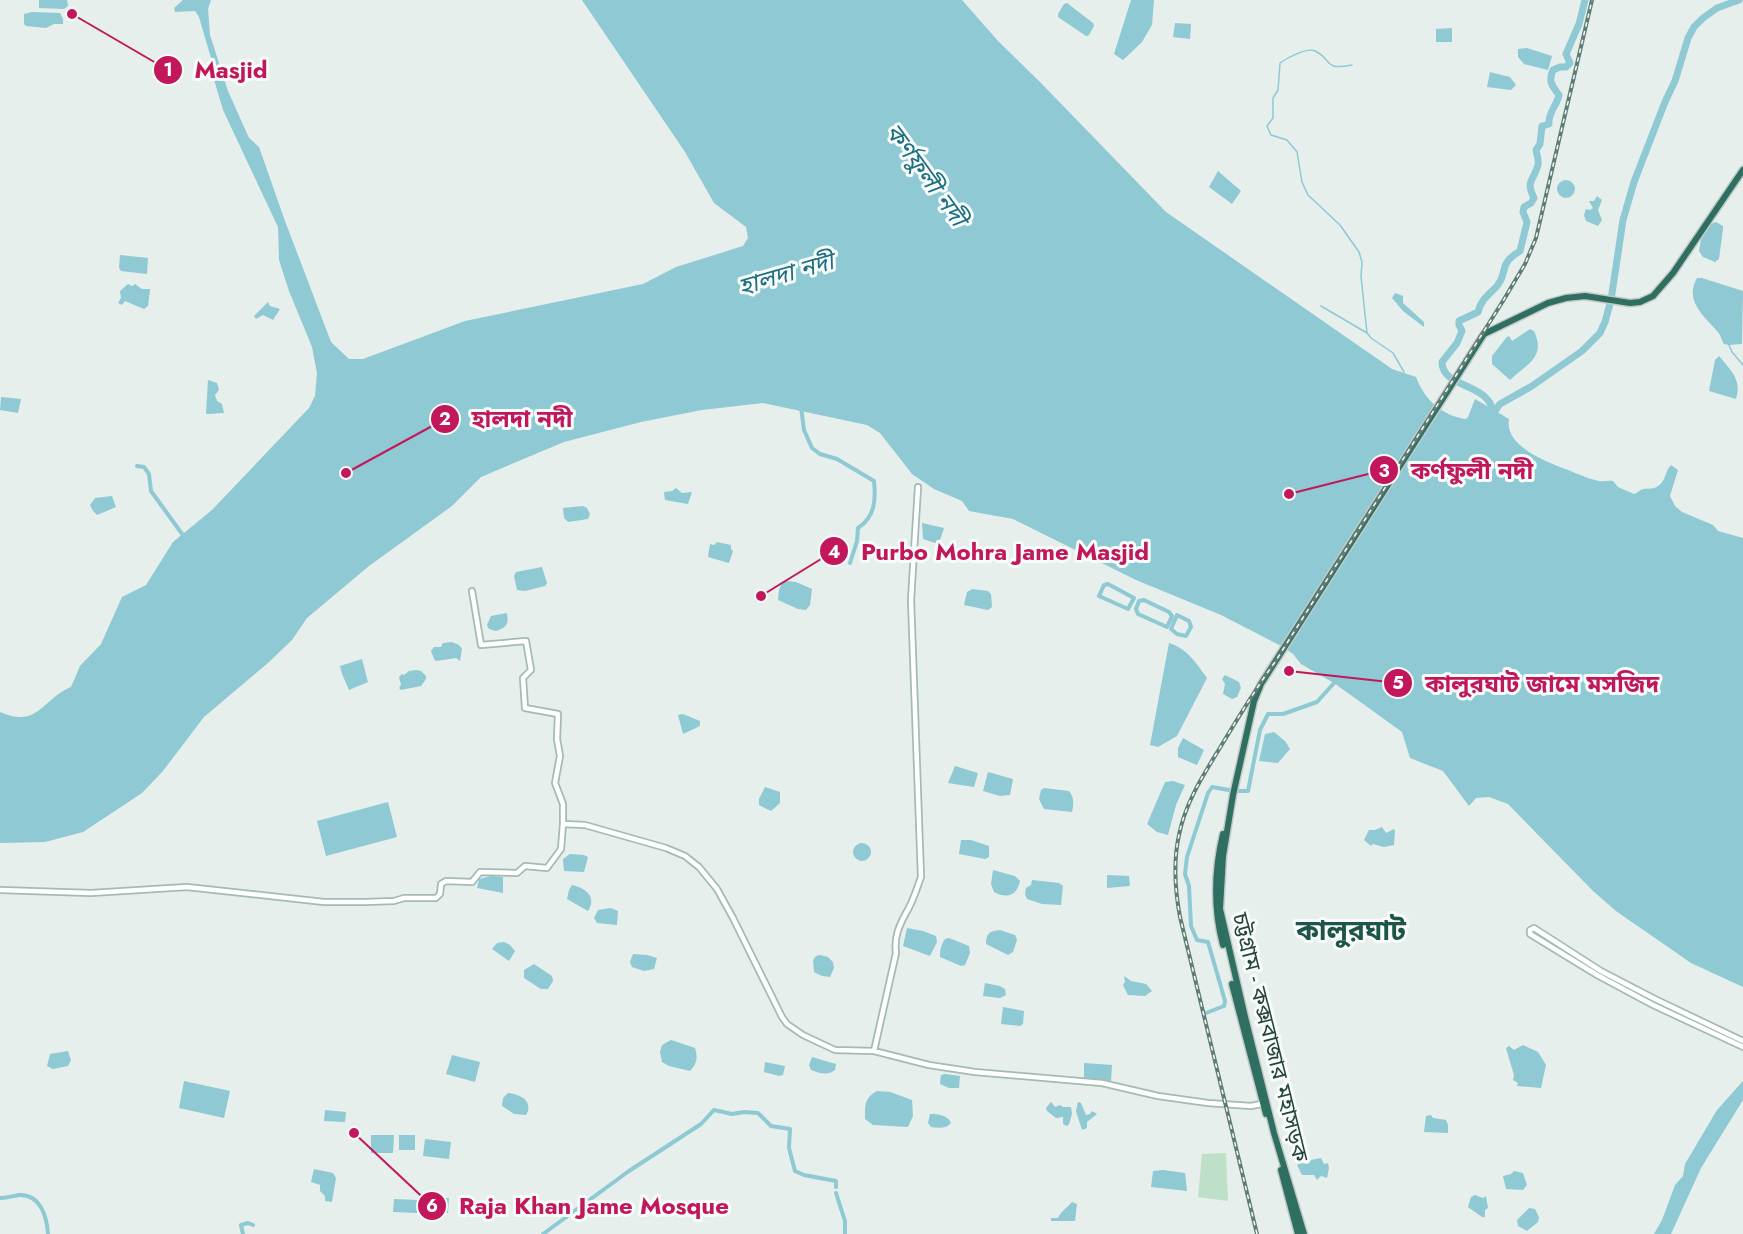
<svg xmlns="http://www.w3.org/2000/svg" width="1743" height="1234" viewBox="0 0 1743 1234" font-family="Jost,'Noto Sans Bengali',sans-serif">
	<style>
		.green { fill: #bfe0c8 }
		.water { fill: #8ec9d4 }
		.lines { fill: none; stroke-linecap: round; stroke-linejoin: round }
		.stream { stroke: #8ec9d4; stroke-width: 1.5 }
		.canal { stroke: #8ec9d4; stroke-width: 4 }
		.river { stroke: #8ec9d4; stroke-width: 7 }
		.secondary-casing { stroke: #a4bbb3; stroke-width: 8 }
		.highway-casing { stroke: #c2cac8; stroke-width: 9 }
		.secondary { stroke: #fff; stroke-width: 4.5 }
		.highway { stroke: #2f6f62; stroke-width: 6 }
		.rail-casing { stroke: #5f7d75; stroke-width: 4 }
		.rail { stroke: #f7fbf9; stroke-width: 1.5; stroke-dasharray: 4.5; stroke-linecap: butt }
		.labels { text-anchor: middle; stroke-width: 6; stroke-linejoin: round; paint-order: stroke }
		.street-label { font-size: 22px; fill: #24423a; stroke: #f7fbf9 }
		.water-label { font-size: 24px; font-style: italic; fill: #1c6f80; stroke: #f7fbf9 }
		.district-label { font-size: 28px; font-weight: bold; fill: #1f5548; stroke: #f7fbf9 }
		.leader { fill: none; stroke: #c2185b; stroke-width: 2 }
		.callout-dot { fill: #c2185b; stroke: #f7fbf9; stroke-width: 2 }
		.mark-label { font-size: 18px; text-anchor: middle; font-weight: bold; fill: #fff }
		.callout-label { font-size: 24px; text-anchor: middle; font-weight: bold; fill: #c2185b; stroke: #f7fbf9; stroke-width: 6; stroke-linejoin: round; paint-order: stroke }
	</style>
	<rect width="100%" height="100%" fill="#e6efeb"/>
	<path class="green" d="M1226,1153L1228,1201L1198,1197L1202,1154Z"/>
	<path class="water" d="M39,0H67L68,6L64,9L39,8Z
		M183,0H211L208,9L210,35L228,91L249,138L259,147L285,221L331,342L349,359H363L465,321L643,284L676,267L743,246L748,238L746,227L714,203L685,152L582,0H962L998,41L1040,82L1166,212L1392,369L1416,377C1424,399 1442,416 1466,419L1468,417L1475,399L1509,419C1504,447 1548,462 1568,470C1578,474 1589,479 1599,481C1604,482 1608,480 1613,481L1618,487L1634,494C1637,493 1640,490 1643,489C1649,488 1653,490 1658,486C1666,481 1665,471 1671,465L1678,470L1670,496L1675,506L1682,512L1713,525L1718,531L1743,538V987L1691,963L1616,911L1593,891L1508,804L1489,797L1476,798L1469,806L1443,771L1410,758L1402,732L1334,683L1301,664L1293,654L1283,647L1221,615L1136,580L1013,519L969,511L962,501L934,489L912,474L880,433L867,425L763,403L702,410L641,422L564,442L481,477L452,506L369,566L307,618L292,640L269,662L204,717L163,771L142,793L83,832L45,842L0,843V712C38,729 42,699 71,687L80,666L101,644L122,597L146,585L173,542L212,510L309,408L315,396L317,373L312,347L289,291L279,260L278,227L223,110L212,73L211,58L199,17L195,11L175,12L174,8Z
		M1131,0H1154L1152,25L1142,42L1123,60L1114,54Z
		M1067,3L1093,23L1094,26L1089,35L1086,36L1058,17V14L1064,4Z
		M32,12L60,13L63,19V24H54L46,28L26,26L24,24V14Z
		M1175,23L1191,24L1190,39L1173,37Z
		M1452,28V42H1436V29Z
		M1527,48L1552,56L1548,70L1524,64L1518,57V49Z
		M1490,72L1510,77L1516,85L1511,90L1487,87Z
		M1218,171L1241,191L1232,204L1209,187Z
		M1557 189a9 9 0 1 1 18 0a9 9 0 1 1-18 0Z
		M1597,196L1602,200L1598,210L1602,220L1598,226L1586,221L1584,215L1586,209L1590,210L1593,208L1589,201H1594Z
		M1716,222L1723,226V229L1719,259L1715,262L1703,257L1699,251L1701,240L1711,224Z
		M120,255L148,258L147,274L121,271L119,268Z
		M1702,278L1743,291L1742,344L1729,345L1724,344C1721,339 1721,335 1717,331C1704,316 1684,301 1697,278Z
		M128,284L132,286L135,284L142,289H150L148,306L144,309L125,301L122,305L118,303L121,298L120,291Z
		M1395,293L1403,296V303L1424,322V327L1403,311L1392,298Z
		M268,302L270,306L280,309L273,320L263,315L256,319L254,316Z
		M1530,329L1534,331C1546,357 1528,363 1510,380L1492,364V356L1506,338L1509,336L1512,341Z
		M1719,356C1731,371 1742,379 1736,399L1709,391L1715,360Z
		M208,380L217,383L219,390L215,395L217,401L222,404L224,413L206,414Z
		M1,397L21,399L18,413L0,410Z
		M676,488L682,493L692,492L688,504L665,500L664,492L672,491Z
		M112,496L116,507L97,515L93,511L90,505L95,498Z
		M583,506L587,508L590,514L588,519L568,522L564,518L563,508Z
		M922,523L944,528L940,540L935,543L923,539Z
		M717,542L731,545V549L733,551L729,563L708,557L710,544L714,545Z
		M542,567L547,583L545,586L525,591L517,590L514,576L516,572Z
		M787,581L796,582L812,589L810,605L806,610L798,609L778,600L779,590L782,583Z
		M972,589L988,591L991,594L992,607L988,610L964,605L967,592Z
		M507,613C509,625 506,627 496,631L489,629L487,625L491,616Z
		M452,642L459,645L462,649L460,661L456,658L436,661L434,659L431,651L434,647H441L443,643Z
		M1169,643C1188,649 1196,663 1207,678L1177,736L1158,747L1150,745Z
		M362,659L368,682L349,690L342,674L340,666Z
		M416,670L421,671L426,676V679L421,686L401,690L399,688L401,685L399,677L402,674L404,675L409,671Z
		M1225,675L1239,682L1241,688L1237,697L1232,699L1223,694L1225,684L1222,679Z
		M683,714L700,721V726L683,734L678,715Z
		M1274,732L1285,741L1290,749L1278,763L1259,761L1265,734Z
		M1183,738L1204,750L1197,765L1178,757V748Z
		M955,766L978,773L974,787L948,783Z
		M988,772L1013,779L1010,795L1000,796L983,791Z
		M1173,781L1185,785L1176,805L1168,835L1157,832L1147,824L1165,782Z
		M765,787L780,792V803L771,811L759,805V799Z
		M1044,788L1069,791C1074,797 1074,804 1072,812L1044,809L1039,799L1041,790Z
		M388,802L397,837L326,856L317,821Z
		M1382,827L1386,833L1394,829L1395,831L1394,845L1384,847L1373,844L1371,846L1364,840L1369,830H1375Z
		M961,840H971L989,846V857L985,859L959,854Z
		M853 852a9 9 0 1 1 18 0a9 9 0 1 1-18 0Z
		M570,854L584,855L588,857L584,872L564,871L563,859Z
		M993,870L1015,876L1020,881C1017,896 1006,899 994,892L991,884Z
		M1107,875L1129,876L1130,886L1107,888Z
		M491,876L503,877V893L477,888L479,879Z
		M1032,880L1059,883L1063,886L1061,905L1042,904L1027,899L1025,894L1026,888L1031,885Z
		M572,885C586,888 597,897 588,911L567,899L569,890Z
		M611,908L618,911L617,925L597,923L594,918L598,910Z
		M907,928L923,931L936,936L937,942L930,956L903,946Z
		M1000,930L1015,935L1017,940L1013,952L1008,955L986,944C986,933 990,931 1000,930Z
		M949,938L969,946L970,953L965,965L961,966L940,957C940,950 941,945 945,939Z
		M504,942L510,945L515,951L509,961L492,949L497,943Z
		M633,954L647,955L657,958L654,969L644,971L632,967L630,962Z
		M820,955L828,957L833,962L834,968L830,977L822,976L814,972L813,960L816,956Z
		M534,964L552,976L553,981L548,989H541L524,978V970Z
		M1124,976L1131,981L1146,984L1152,991L1145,996L1128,995L1123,985L1125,982Z
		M985,983L1000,986L1005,989L1006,995L1000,998L983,996Z
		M1003,1007L1024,1011L1023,1024L1020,1026L1001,1024Z
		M671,1040L695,1048C698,1057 697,1064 690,1071L669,1066L662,1062L660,1052L662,1045Z
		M1523,1045L1538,1052L1546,1065L1541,1088L1517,1086L1518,1083L1513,1080L1514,1075L1506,1048L1509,1046L1514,1050Z
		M68,1051L71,1060L68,1066L53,1069L47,1066L50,1054Z
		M452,1055L480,1062L475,1082L446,1074Z
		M812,1057L836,1064L835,1070C828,1076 819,1073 811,1070L809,1065Z
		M765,1062L785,1066L783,1075L779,1076L764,1072Z
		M1084,1063L1112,1065L1111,1081L1084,1078Z
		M945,1074L960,1076L959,1088H949L940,1084L941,1075Z
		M184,1081L230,1091L224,1118L179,1108Z
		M1743,1081V1100L1701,1168L1671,1234H1654L1662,1220L1675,1185L1683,1176L1685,1164L1717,1110Z
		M877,1091L890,1092L912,1100L913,1116L908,1127L873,1125L865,1119C865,1106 864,1098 877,1091Z
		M508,1093C521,1094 534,1102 526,1115L514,1114L502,1106L503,1098Z
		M1051,1102L1055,1107L1060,1105L1063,1107H1071L1072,1114L1069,1124L1067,1126L1063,1124V1117L1056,1118L1047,1111L1046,1108Z
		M1078,1102L1081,1103L1086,1115L1090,1114L1092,1111L1097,1114L1087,1122V1128L1082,1130L1076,1111Z
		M325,1110L346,1112L345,1122L324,1121Z
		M930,1114C938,1114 948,1115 951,1123C946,1129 938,1128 931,1127L928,1123Z
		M1431,1115L1433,1118L1446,1120L1448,1125V1133L1424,1132L1426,1116Z
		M371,1135H394L393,1153H371Z
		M399,1135H415V1150H399Z
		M425,1139L451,1142L449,1159L423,1156Z
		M1321,1158L1324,1164L1328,1163L1329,1168L1327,1178L1321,1176L1317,1180L1314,1175H1302L1297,1165L1300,1163L1308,1164L1311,1160Z
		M314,1169L333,1173L336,1178L332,1202L325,1201V1196L320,1191V1185L311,1182Z
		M1163,1170L1185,1173L1187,1191L1151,1187L1153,1171Z
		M1514,1171L1523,1173L1527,1185L1523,1190L1506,1189L1503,1176L1511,1174Z
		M1475,1195L1483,1198L1486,1196L1488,1208L1485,1210V1217H1482L1468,1207L1471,1197Z
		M428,1198H449L448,1213L428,1212Z
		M394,1199L417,1200V1213L393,1212Z
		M1072,1202L1077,1204L1075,1221H1051V1218H1058C1061,1211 1067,1208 1072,1202Z
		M1529,1208L1535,1209L1539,1217L1538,1222L1527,1231L1518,1226L1517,1220Z"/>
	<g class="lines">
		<path class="stream" d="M1352,65C1322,71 1333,59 1315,51C1307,47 1287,58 1280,63L1278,90L1273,98V118L1267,126L1271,135L1287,140L1297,152L1302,182L1308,195L1340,225L1359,252L1362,262L1361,276L1367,333L1371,338L1393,353L1404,372
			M1321,306L1367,333
			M1729,345L1732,352L1743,365"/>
		<path class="canal" d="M801,407L804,430L812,448L820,454L837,459L874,481C876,500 875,517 858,528L857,541L850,563
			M137,466L144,467L149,474L151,491L185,538
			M1108,584L1134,598L1128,609L1099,596L1104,585Z
			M1144,600L1169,612L1172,616L1167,627L1138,614L1136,609L1139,601Z
			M1177,615L1189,621L1191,627L1186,636L1177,634L1171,629Z
			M1238,791H1248L1260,730L1268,714H1283L1317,702L1334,683
			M1206,1013L1224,1006L1225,1001L1208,942L1197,940L1191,926L1189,886L1185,874L1187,857L1208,793L1212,787L1229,790
			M836,1193L845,1221V1234
			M0,1198C7,1198 13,1196 19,1195C41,1194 47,1218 48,1234
			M243,1234L241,1225L248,1223L253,1225
			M543,1234L629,1171L701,1124L714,1110L732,1114L744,1112L758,1113L771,1126L790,1129L789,1148L795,1171L804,1175L836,1181V1187"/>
		<path class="river" d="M1493,411C1488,383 1442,388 1442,362L1457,343L1462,331L1459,325V321L1478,312C1481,299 1489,295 1497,286C1509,271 1497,265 1520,251L1527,222L1523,212L1524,207L1531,203L1534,198C1525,180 1534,181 1538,165C1539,160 1537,155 1536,150L1540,144L1542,126L1549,124C1548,112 1557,106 1559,95C1552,86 1548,81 1553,70L1560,67H1566L1570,63L1566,54L1579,24L1585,0
			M1490,418L1500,404L1532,386L1582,351L1600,333L1605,322L1611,300L1623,220L1634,182L1665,102L1675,81L1688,38L1694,27L1703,18L1717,8L1739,0"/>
		<defs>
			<path id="secondary" d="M563,824L585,825L666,848L685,856L699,867L717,889L733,918L782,1017L787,1024L803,1035L835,1050L874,1051L929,1065L975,1072L1102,1083L1158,1096L1208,1103L1251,1106L1266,1103
				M0,890L91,893L187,887L324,902H365L394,901L404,898H436L440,894L441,884L446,881L472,882L480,872L517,873L525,866L547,868L561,849L563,824V804L555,783L560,756L557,739L558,714L525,708L523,678L531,670L526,641L481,645L472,591
				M1743,1041L1655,999L1601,971L1534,928L1530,930V934L1597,975L1653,1005L1743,1047
				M874,1051L896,953C894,937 899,926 906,913C913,902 917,888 921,877L911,600L918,487"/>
			<path id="highway" d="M1223,834C1214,872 1213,907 1223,945
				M1232,984L1266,1114
				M1281,1170L1298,1234
				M1304,1234L1274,1133L1245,1017L1220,909L1223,856L1233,795L1254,701L1261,684L1484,334L1548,303L1566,298L1585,296L1630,303L1640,302L1653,296L1673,273L1743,170"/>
		</defs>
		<use href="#secondary" class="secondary-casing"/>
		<use href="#highway" class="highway-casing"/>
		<use href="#secondary" class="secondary"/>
		<use href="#highway" class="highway"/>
		<defs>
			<path id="rail" d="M1257,1234L1180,917C1175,890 1173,862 1179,835C1185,804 1202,777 1218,751C1236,721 1254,691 1275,662L1503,301L1525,264L1536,238L1592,0"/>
		</defs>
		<use href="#rail" class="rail-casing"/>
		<use href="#rail" class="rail"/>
	</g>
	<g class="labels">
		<g class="street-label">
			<text transform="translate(1271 1037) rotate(76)" y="8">চট্টগ্রাম - কক্সবাজার মহাসড়ক</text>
		</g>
		<g class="water-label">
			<text transform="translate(926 175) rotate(54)" y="8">কর্ণফুলী নদী</text>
			<text transform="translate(786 274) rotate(-16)" y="8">হালদা নদী</text>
		</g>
		<g class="district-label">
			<text x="1351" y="940">কালুরঘাট</text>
		</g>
	</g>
	<path class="leader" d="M72 14L168 70M346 473L445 419M1289 494L1384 470M761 596L834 551M1289 671L1398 683M354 1133L432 1206"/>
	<g class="callout-dot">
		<circle cx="72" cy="14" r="6"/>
		<circle cx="346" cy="473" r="6"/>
		<circle cx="1289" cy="494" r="6"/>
		<circle cx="761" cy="596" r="6"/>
		<circle cx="1289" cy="671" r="6"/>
		<circle cx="354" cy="1133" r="6"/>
		<circle cx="168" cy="70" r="15"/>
		<circle cx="445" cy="419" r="15"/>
		<circle cx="1384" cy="470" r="15"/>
		<circle cx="834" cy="551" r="15"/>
		<circle cx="1398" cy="683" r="15"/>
		<circle cx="432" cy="1206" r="15"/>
	</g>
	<g class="mark-label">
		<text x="168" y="76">1</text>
		<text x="445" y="425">2</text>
		<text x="1384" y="477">3</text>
		<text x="834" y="558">4</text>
		<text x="1398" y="689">5</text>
		<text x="432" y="1212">6</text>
	</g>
	<g class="callout-label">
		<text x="231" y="78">Masjid</text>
		<text x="522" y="427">হালদা নদী</text>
		<text x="1472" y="479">কর্ণফুলী নদী</text>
		<text x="1005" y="560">Purbo Mohra Jame Masjid</text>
		<text x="1542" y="692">কালুরঘাট জামে মসজিদ</text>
		<text x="594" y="1214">Raja Khan Jame Mosque</text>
	</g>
</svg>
